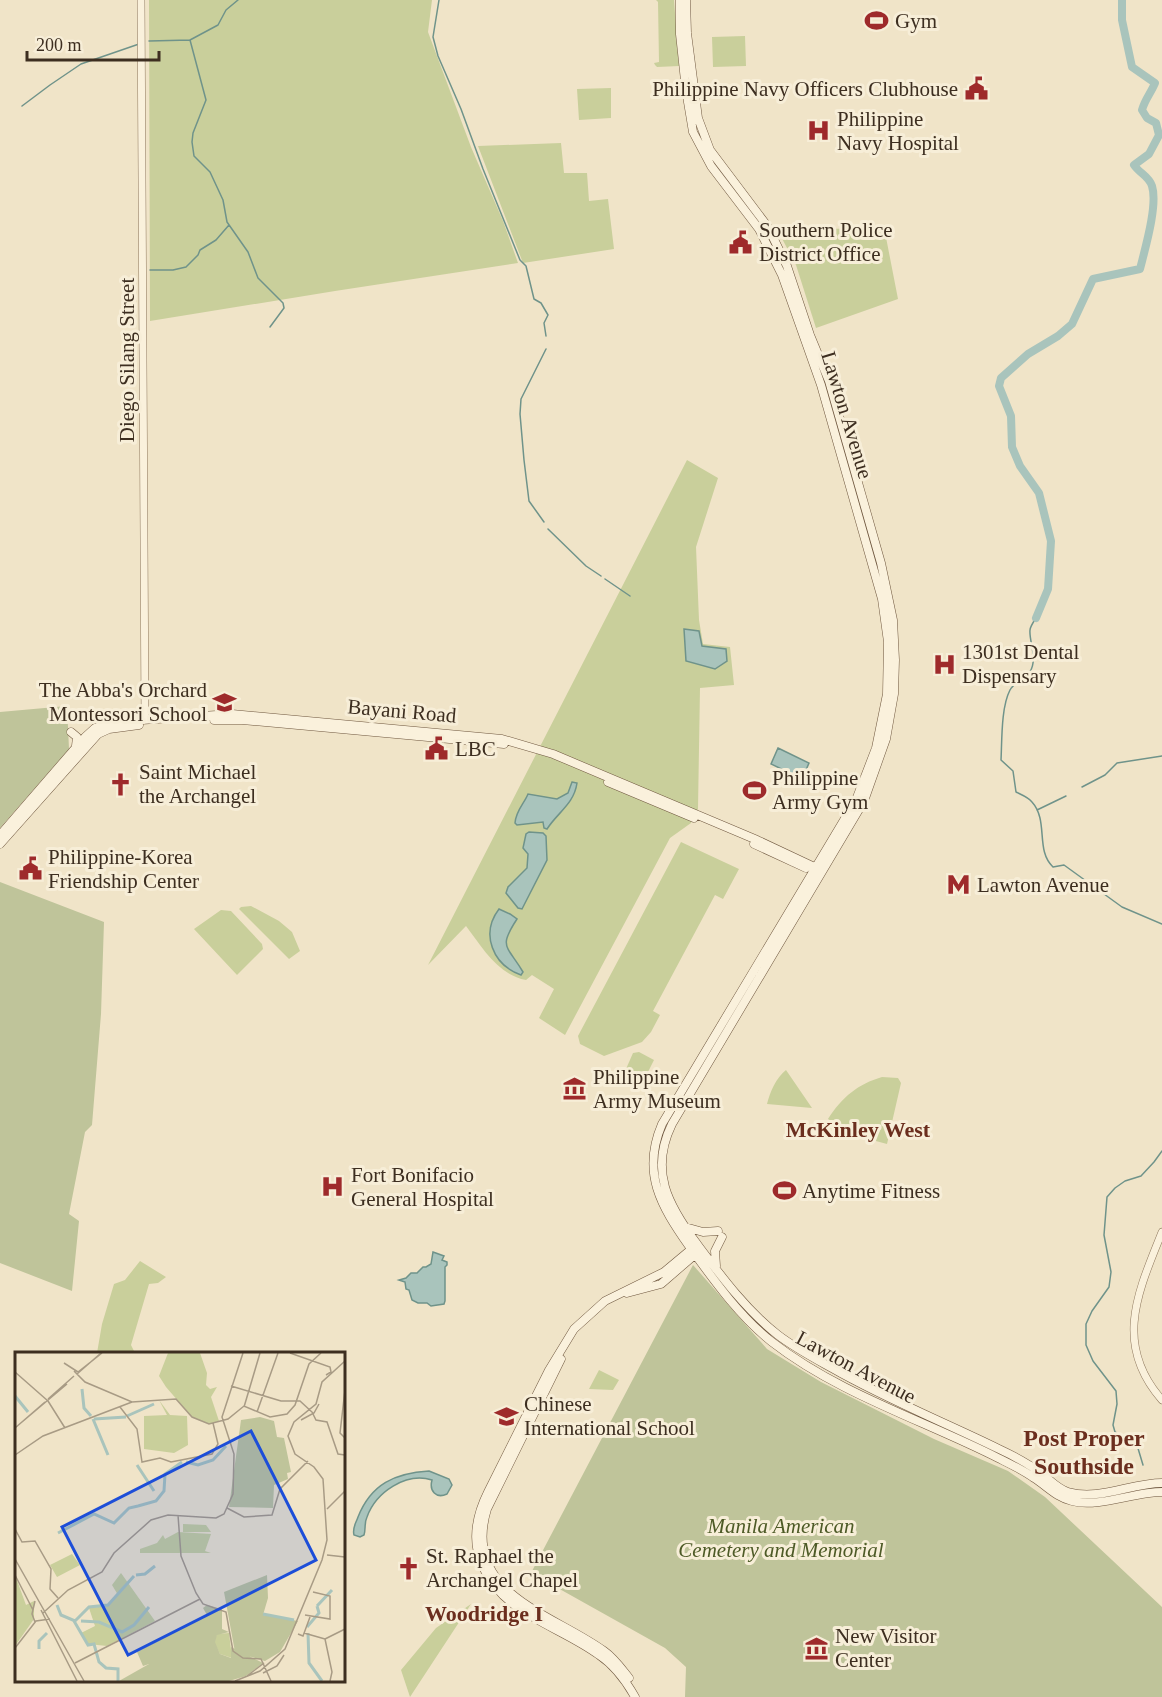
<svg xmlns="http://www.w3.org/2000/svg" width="1162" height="1697" viewBox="0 0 1162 1697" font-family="Georgia,serif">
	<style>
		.green { fill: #c9cf9b }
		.cemetery { fill: #bfc49a }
		.water { fill: #a9c4bc; stroke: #6f938a; stroke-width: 1.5 }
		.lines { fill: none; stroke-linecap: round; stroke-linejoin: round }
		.stream { stroke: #6f938a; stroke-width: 1.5 }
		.river { stroke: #a9c4bc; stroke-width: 8 }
		.tertiary-casing { stroke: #8d765c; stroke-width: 8 }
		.secondary-casing { stroke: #6f573f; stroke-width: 9 }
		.tertiary { stroke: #faf1dc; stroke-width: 7 }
		.secondary { stroke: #faf1dc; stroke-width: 8 }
		.labels { text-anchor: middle; stroke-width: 6; stroke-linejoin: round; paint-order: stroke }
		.poi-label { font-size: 21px; fill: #3d2e20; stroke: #f7eed8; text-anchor: start }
		.street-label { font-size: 21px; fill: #3d2e20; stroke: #f7eed8 }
		.park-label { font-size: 21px; font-style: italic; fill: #4d5a26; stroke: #f7eed8 }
		.neighbourhood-label { font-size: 22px; font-weight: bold; fill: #6b2e1e; stroke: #f7eed8 }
		.quarter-label { font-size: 24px; font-weight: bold; fill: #6b2e1e; stroke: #f7eed8 }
		.inset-river { fill: none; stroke: #a9c4bc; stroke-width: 3 }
		.inset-road { fill: none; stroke: #a89b85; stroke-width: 1.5 }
		.view { fill: #1d4ed8; fill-opacity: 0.15; stroke: #1d4ed8; stroke-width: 3 }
		.inset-edge { fill: none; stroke: #3d2e20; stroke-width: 3 }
	</style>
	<rect width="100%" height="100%" fill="#f0e4c8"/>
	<path class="green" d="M149,0H432L428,32L471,147L503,221L518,263L335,291L150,321Z
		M656,0H674L679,66L657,67L655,65L654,63L659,62L658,2Z
		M745,36L746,66L713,67L712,37Z
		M611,88V118L579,120L577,89Z
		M561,143L564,173H587L589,201L608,199L614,249L523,263L478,146Z
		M884,227L898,299L816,328L796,265L778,231Z
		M687,460L718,478L696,547L699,620L703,644L730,647L734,685L700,688L698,809L691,823L670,838L565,1035L539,1018L554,989L532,975L526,980C498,975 482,947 466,926L428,965Z
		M681,842L739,869L723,899L715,895L653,1011L660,1015L651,1032L642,1042L604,1056L580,1044L578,1036Z
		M251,906L279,921L292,932L300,951L289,959L239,909L241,907Z
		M221,910L231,911L262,944L263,949L237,975L194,929Z
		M639,1052L654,1060L645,1078L626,1069L633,1053Z
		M786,1070L812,1108L767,1104C770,1092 776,1078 786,1070Z
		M882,1077L898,1078L901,1083L887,1144L831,1129L834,1123L828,1119C842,1097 858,1084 882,1077Z
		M140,1261L166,1277L158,1283L149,1284L131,1345L135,1353H97L102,1324L114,1284L125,1280Z
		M599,1370L619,1380L613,1390L589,1389Z
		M471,1604L410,1697L401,1670L436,1628Z"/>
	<path class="cemetery" d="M67,706L69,749L0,828V712Z
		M0,882L104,922L101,1014L92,1125L85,1132L69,1214L79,1221L72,1291L0,1263Z
		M693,1265L767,1349L821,1382L934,1439L1008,1471L1045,1497L1162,1607V1697H685L686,1667L665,1648L531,1573Z"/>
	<path class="water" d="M684,629L699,631L702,646L726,649L727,661L715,669L686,661Z
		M778,748L809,763L802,779L771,764Z
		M572,782L577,783C574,804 558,812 547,829L544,828L543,822L517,825L515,823C516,810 524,804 528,794L557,799L568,793Z
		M529,832L543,833L546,836L547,860L522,909L518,908L506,893L508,887L527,868L528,854L523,848L526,834Z
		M499,909L510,914L517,919C498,948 507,945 523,972L521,975C493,965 480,934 499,909Z
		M433,1252L444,1256L442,1260L447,1262V1265L445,1267V1301L444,1304L431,1306L427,1303H418L412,1300L409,1290L406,1289L405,1282L399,1280L406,1278L411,1273H417L423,1267H426L431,1264Z
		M429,1471L449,1479L452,1485L447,1494C436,1499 429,1491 432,1480C406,1472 376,1492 367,1517C364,1523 366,1529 364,1535L360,1537L354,1535C352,1528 356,1523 358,1517C371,1484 395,1473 429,1471Z"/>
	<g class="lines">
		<path class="stream" d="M238,0L226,10L218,25L190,40L206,100L193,133L192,142L194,156L210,172L223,200L227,222L248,252L258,278L283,303L284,308L270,327
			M439,0L433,37L438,56L461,109L483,169L520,260L526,266L534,299L541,303L548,315L544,323L546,336
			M149,41L190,40
			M22,106L50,85L81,64L139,44
			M150,270H173L186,267L198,255L200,250L216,240L229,225
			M544,522L529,501L524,460L520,414L521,399L546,349
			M548,529L586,566L601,576
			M605,579L630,596
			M1036,618C1034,621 1030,627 1030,630C1029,640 1035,651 1033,663C1031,679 1016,679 1010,690C1001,707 1002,741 1001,760L1013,771L1016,792C1022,795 1028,797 1032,802C1049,821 1035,850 1053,867L1064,865L1122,907L1162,924
			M1082,787L1105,775L1117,763L1162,756
			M1037,810L1066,796
			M1143,1465L1137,1445L1115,1432L1113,1425L1117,1404L1116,1391L1093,1361L1086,1345V1324L1092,1311L1109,1287L1111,1272L1104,1235L1107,1197L1115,1188L1125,1181L1141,1176L1154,1162L1162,1151"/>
		<path class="river" d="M1036,618L1048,589L1051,541L1039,493L1020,466L1012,447L1011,416L999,386L1001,378L1028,354L1058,336L1072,324L1093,279L1140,269C1145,249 1158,205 1152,186C1149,176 1139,173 1134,165L1149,154L1159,135L1156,123L1147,118L1142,110C1145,99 1151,93 1155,83L1132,67L1122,20V0"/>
		<defs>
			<path id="tertiary" d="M141,0L145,719
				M1162,1232C1138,1292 1113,1344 1162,1400"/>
			<path id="secondary" d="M680,0V34L686,90L693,132L711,166L759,229L782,275L821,385L882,599L888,642L887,694L876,748L856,800L662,1124C641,1173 661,1206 689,1246C713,1279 739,1316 772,1342C839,1394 923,1420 998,1458C1010,1464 1023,1470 1034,1478C1048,1487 1056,1497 1072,1501C1098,1508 1134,1492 1162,1492
				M686,0L687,33L698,118L710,150L768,227L787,266L810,335L829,381L881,563L893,620L895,660L894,694L886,739L864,801L672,1124C649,1171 668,1205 697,1244C721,1276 746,1310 778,1335C795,1348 814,1358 832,1368C886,1399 944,1422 999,1449C1014,1456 1029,1464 1042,1474C1051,1481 1058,1489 1068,1492C1099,1501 1131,1483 1162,1483
				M214,720H242L504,744
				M71,732L77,737L76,746
				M608,782L694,818
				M0,835L85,737L95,728L111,722L232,714L502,739L553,754L757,840L821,870
				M0,844L98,734L109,729L139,725
				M754,844L806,868
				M685,1227L703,1232L718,1231
				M716,1266L715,1251L722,1237
				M627,1293L661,1284L698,1252
				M561,1359L487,1509C461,1594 552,1613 604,1651C614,1658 621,1668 629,1678
				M635,1697C626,1681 614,1665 599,1655C560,1626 505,1615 483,1567C471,1542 476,1516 488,1492L549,1370L574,1329L605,1301L664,1272L694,1247"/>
		</defs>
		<use href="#tertiary" class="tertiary-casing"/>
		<use href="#secondary" class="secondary-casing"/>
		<use href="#tertiary" class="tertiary"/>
		<use href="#secondary" class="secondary"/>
	</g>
	<defs>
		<symbol id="stadium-bare" viewBox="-9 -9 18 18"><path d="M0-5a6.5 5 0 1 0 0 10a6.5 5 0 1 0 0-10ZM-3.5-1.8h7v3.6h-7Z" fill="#9e2a2b" stroke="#f7eed8" stroke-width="2.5" paint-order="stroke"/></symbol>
		<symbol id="civic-bare" viewBox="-9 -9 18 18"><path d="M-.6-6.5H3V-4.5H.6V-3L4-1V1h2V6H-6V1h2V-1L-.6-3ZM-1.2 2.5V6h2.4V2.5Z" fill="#9e2a2b" stroke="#f7eed8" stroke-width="2.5" paint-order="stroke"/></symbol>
		<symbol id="hospital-bare" viewBox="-9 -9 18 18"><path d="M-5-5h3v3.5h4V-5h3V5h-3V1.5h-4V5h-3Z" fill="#9e2a2b" stroke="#f7eed8" stroke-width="2.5" paint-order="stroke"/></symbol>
		<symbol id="school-bare" viewBox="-9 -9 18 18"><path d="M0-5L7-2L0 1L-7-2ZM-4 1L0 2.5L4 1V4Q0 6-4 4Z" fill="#9e2a2b" stroke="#f7eed8" stroke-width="2.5" paint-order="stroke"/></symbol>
		<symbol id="church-bare" viewBox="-9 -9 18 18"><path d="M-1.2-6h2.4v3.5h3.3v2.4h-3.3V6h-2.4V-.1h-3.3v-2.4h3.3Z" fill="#9e2a2b" stroke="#f7eed8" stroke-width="2.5" paint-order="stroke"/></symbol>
		<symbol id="metro-bare" viewBox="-9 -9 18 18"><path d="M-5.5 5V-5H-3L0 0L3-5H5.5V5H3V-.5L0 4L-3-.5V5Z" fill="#9e2a2b" stroke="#f7eed8" stroke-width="2.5" paint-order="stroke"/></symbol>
		<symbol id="museum-bare" viewBox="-9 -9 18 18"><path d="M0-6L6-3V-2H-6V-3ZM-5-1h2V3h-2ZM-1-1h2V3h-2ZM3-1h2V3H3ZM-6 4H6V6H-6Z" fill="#9e2a2b" stroke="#f7eed8" stroke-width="2.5" paint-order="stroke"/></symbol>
	</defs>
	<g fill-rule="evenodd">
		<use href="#stadium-bare" x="860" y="4" width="33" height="33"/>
		<use href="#civic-bare" x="960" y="72" width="33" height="33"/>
		<use href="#hospital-bare" x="802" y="114" width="33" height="33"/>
		<use href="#civic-bare" x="724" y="226" width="33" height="33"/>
		<use href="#hospital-bare" x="928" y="648" width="33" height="33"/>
		<use href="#school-bare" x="208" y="686" width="33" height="33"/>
		<use href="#civic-bare" x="420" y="732" width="33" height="33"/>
		<use href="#church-bare" x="104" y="768" width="33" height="33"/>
		<use href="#stadium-bare" x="738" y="774" width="33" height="33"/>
		<use href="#civic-bare" x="14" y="852" width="33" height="33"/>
		<use href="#metro-bare" x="942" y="868" width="33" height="33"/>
		<use href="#museum-bare" x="558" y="1072" width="33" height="33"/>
		<use href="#hospital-bare" x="316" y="1170" width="33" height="33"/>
		<use href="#stadium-bare" x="768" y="1174" width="33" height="33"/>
		<use href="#school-bare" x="490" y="1400" width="33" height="33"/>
		<use href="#church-bare" x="392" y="1552" width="33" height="33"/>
		<use href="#museum-bare" x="800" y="1632" width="33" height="33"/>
	</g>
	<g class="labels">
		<g class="poi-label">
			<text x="895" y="28">Gym</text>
			<text x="958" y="96" text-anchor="end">Philippine Navy Officers Clubhouse</text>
			<text x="837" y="126">Philippine<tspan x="837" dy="24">Navy Hospital</tspan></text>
			<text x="759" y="237">Southern Police<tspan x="759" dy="24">District Office</tspan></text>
			<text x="962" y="659">1301st Dental<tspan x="962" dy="24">Dispensary</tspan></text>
			<text x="207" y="697" text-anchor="end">The Abba's Orchard<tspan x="207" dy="24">Montessori School</tspan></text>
			<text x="455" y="756">LBC</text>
			<text x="139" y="779">Saint Michael<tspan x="139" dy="24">the Archangel</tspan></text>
			<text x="772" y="785">Philippine<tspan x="772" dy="24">Army Gym</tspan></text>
			<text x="48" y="864">Philippine-Korea<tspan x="48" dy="24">Friendship Center</tspan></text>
			<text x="977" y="892">Lawton Avenue</text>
			<text x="593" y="1084">Philippine<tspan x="593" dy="24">Army Museum</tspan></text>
			<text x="351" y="1182">Fort Bonifacio<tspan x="351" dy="24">General Hospital</tspan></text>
			<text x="802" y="1198">Anytime Fitness</text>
			<text x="524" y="1411">Chinese<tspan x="524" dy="24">International School</tspan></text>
			<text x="426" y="1563">St. Raphael the<tspan x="426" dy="24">Archangel Chapel</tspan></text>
			<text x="835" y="1643">New Visitor<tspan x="835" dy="24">Center</tspan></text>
		</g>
		<g class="street-label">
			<text transform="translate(127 360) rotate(-90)" y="7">Diego Silang Street</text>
			<text transform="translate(847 415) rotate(73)" y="7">Lawton Avenue</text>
			<text transform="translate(402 711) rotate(5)" y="7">Bayani Road</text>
			<text transform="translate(856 1367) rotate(28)" y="7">Lawton Avenue</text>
		</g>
		<g class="park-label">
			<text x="781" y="1533">Manila American<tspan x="781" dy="24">Cemetery and Memorial</tspan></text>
		</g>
		<g class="neighbourhood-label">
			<text x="858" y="1137">McKinley West</text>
			<text x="484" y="1621">Woodridge I</text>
		</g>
		<g class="quarter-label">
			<text x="1084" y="1446">Post Proper<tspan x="1084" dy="28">Southside</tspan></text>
		</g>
	</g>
	<g transform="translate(15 1352)">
		<rect width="330" height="330" fill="#f0e4c8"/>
		<path d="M153,1H185L192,21L191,33L195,37L202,35L196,45L204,69L194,72L177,65L151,35L144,24ZM144,48L155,63L172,64L173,93L159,101L129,97V64L152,63ZM168,172L191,173L196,180H168ZM163,180L196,182L190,199L196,201H125V197L142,191L148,183L150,187ZM57,202L65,213L42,225L35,213ZM106,221L140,269L92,294L73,292L66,281L80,274L74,256L92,254L103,243L97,233ZM0,223L11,253L19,249V267L0,294ZM214,281L217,306L205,302L199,290L202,282Z" fill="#c9cf9b"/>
		<path d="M245,65L259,69L262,85L269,86L276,120L272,121L273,127L259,133L258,156L214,155L226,68ZM252,223L253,246L248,263L283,269L265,300L250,309L220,300L209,240ZM192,253L207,257V277L214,280L202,283L200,290L205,302L216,306V295L248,311L231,324L214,329H104L134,312L128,314L122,300L192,263L188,256Z" fill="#bfc49a"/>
		<path class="inset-river" d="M67,37L69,56L76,64M0,44L13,60M112,64L139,52M78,67L93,103M79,67L111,65M171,110L183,113L198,108L211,94M122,113L139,139M123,154L141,149L149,139L150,122L167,110M43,181L79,162L99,171L114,156L123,154M121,223L130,222L140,214M42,253L46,263L60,269L74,255L93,253L119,224M302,254L317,238M248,262L279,268M59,269L73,293L79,292L84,310L91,316L103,317V329M66,269L84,270L107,280L119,273L134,255M292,275L304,261L302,254M293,281L294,311L307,329M24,297V289L32,281"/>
		<path class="inset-road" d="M275,1L315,15L316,20L311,23M49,11L63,20L87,1M59,19L70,30L117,50L161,47L177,65L194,72L213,67L229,54L255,65L272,62L280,53L294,12L306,1M0,20L33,49M62,22L86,1M216,34L266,49H285L298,61M330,38L325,81L330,86M33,47L59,24M33,49L50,76M105,55L122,77L127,110L145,106L156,110L197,102L203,92L198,71M229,55L245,1M242,60L263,1M298,62L301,68L312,70L323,102L330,103M286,68L299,61L304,52M7,70L52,32M0,76L30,50M0,103L28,84L117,50M212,156L229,165L257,163L265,137L293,109M312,157L330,139M163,163L166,204L181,241L188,252L211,260L218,299L228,306L246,307L256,329M0,177L7,190L20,189L36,217L35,237L43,246M312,203L330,205M0,207L69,329M0,223L18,258M26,258L62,329M28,261L53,238L87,220L99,201L136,168L153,163L201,166L209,162L218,142L219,102L207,65L228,1M290,263L315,267V244L298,240M20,270L17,262L20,249M289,281L310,287M283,282L288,284L295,265M310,287L317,320L315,329M310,287L330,277M0,296L21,269L35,267M60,311L185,247M248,321L262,314L269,303M232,324L249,311M220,329L245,319L270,297L307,208L312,188L308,127L299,115L280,102L273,84L279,70L301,52L307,30L330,9"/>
		<path class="view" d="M236,79L301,208L113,303L47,175Z"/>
		<rect width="330" height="330" class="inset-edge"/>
	</g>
	<path d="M27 51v9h132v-9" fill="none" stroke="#3d2e20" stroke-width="3"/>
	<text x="36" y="51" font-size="18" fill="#3d2e20" stroke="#f7eed8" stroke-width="4.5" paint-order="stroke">200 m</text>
</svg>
